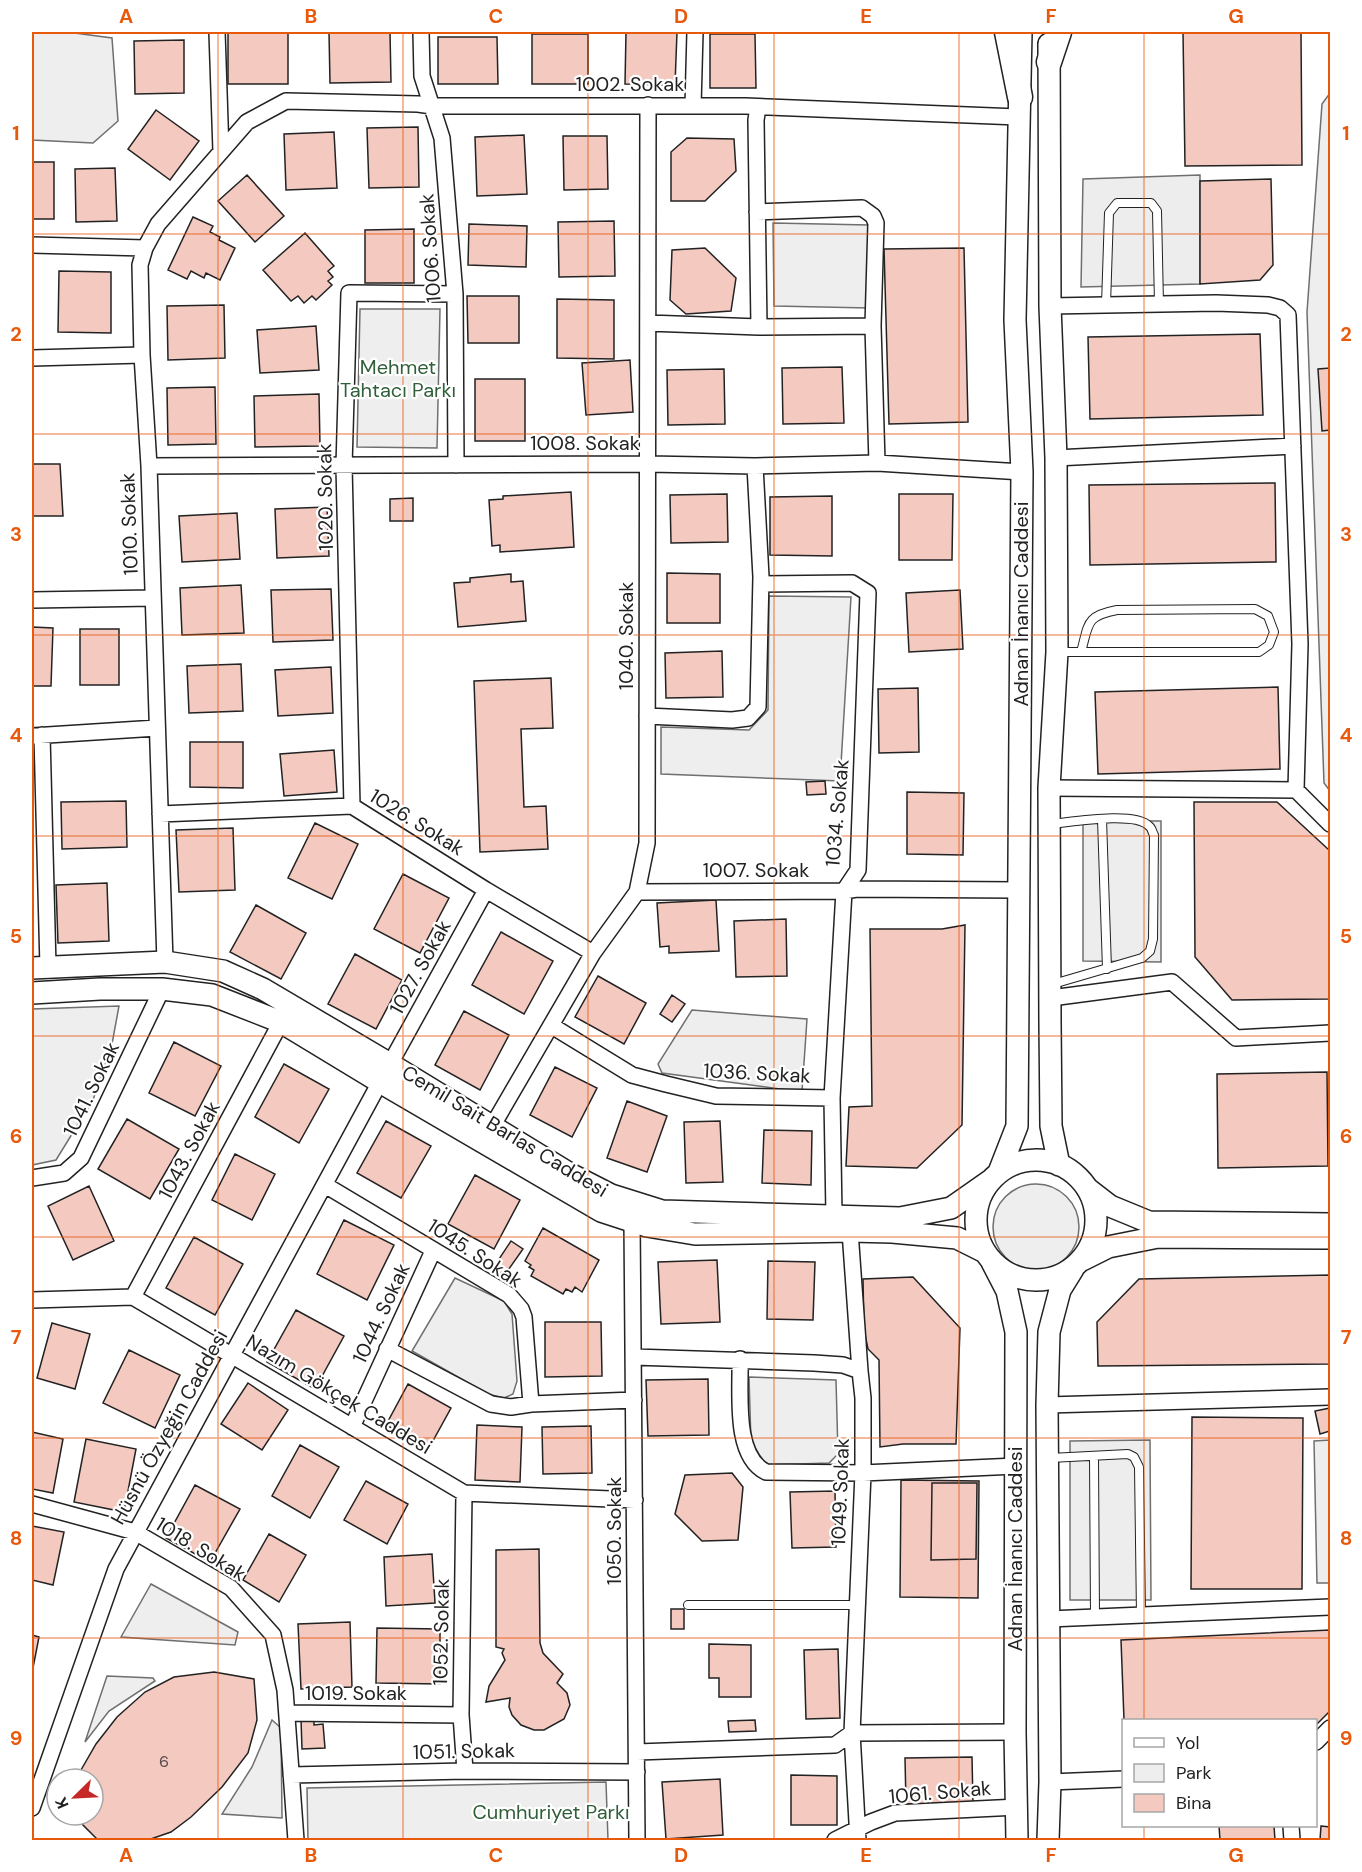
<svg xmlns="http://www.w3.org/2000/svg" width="1362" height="1872" viewBox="0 0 1362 1872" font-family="'DM Sans',sans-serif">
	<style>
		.green { fill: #eee; stroke: #6f6f6f; stroke-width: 1.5 }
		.parking { fill: #ededed; stroke: #6f6f6f; stroke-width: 1.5 }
		.building { fill: #f3c9c0; stroke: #222; stroke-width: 1.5 }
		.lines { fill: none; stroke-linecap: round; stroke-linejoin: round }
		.lane-casing { stroke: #222; stroke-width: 10 }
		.street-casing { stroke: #222; stroke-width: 18 }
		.secondary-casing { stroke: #222; stroke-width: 24 }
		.primary-casing { stroke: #222; stroke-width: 27 }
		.lane { stroke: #fff; stroke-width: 8 }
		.street { stroke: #fff; stroke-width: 15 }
		.secondary { stroke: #fff; stroke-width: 21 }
		.primary { stroke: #fff; stroke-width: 24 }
		.grid { fill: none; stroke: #e8590c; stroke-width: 1.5; stroke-opacity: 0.55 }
		.labels { text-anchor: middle; stroke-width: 4.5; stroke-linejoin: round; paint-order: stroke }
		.number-label { font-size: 16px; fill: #564c4a }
		.street-label { font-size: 20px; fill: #222; stroke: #fff }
		.park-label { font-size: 20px; fill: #2f5e38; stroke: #fff }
		.neatline { fill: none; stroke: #e8590c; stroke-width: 2 }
		.grid-label { font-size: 20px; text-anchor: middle; font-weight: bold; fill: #e8590c }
	</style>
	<rect width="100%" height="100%" fill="#fff"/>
	<path class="green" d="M32,32H67L112,38L118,121L93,143L32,140Z
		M1330,93V791L1324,783L1307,312L1322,104Z
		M773,223L869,225V308L774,306Z
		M360,309H440L437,448L357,447Z
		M769,596L851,597L840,781L661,774V727L749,730L768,710Z
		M119,1006L112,1044L93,1100L56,1160L32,1165V1009Z
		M692,1010L807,1019L802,1092L662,1073L658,1064Z
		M993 1227a43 43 0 1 1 86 0a43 43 0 1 1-86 0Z
		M455,1278L504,1301L512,1314L517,1381L513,1394L504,1398L488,1394L412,1351Z
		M749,1377L836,1380L838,1454L829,1463L766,1465L751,1442Z
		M1330,1440V1583H1317L1314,1441Z
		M151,1584L238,1632L235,1645L121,1637Z
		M107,1676L153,1678L155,1681L109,1711L85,1742Z
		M272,1720L281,1728L282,1818L222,1814L252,1767Z
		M606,1782L608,1840H308L307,1788Z"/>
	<path class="parking" d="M1200,175V284L1081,287L1083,179Z
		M1083,821H1161V962L1083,961Z
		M1150,1440L1151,1600H1070V1441Z"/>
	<path class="building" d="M228,32H288V84H228Z
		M329,32H390L391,82L330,83Z
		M626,32H677L675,85L625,84Z
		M1183,32H1301L1302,165L1185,166Z
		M532,34H588V84H532Z
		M710,34H755L756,88H710Z
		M438,37H497L498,84H438Z
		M184,40V93L135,94L134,41Z
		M156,110L199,141L170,180L128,149Z
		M418,127L419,187L369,188L367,128Z
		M334,132L337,188L286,190L284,134Z
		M524,135L527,194L477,196L475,137Z
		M563,136H607L608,189L564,190Z
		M687,138L734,139L736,171L705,201H671V152Z
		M32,162H54V219H32Z
		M115,168L117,221L76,222L75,169Z
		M247,175L284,216L255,242L218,201Z
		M1271,179L1273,265L1260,280L1200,284V181Z
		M193,217L213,226L210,232L220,237L219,240L235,248L220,280L206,273L204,278L191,271L187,279L168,270Z
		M614,221L615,276L559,277L558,222Z
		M469,224L527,226L526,267L468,265Z
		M414,229V283H365V230Z
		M305,233L334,266L328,271L333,277L328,281L332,285L316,300L312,296L304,303L298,296L291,301L263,270Z
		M705,248L736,278L731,311L686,314L670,300L672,250Z
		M964,248L968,422L889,424L884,249Z
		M59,271L111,272V333L58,332Z
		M467,296H519V343H468Z
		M557,299L614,300V359L557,358Z
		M224,305L225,358L168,360L167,306Z
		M316,326L319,370L260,373L257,330Z
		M1260,334L1263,415L1090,419L1088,337Z
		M630,360L633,412L586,415L582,363Z
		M842,367L844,423L783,424L782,368Z
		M1330,368V430L1322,431L1318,369Z
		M724,369L725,424L668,425L667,370Z
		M475,379H525V441H475Z
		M215,387L216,444L168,445L167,388Z
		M319,394L320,446L255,447L254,396Z
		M32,464H60L63,516H32Z
		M1275,483L1276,562L1090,565L1089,485Z
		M571,492L574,547L500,552V545L492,546L489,500L503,499V496Z
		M727,494L728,542L671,543L670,495Z
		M899,494H953L952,560H899Z
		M832,496V556L770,555V497Z
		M413,498V521H390V499Z
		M327,507L329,556L277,558L275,509Z
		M237,513L240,559L182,562L179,516Z
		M667,573L720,574V623H667Z
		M511,574V582L523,581L526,621L458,627L454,583L470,582V578Z
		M241,585L244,633L182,635L180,588Z
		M331,589L333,640L273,642L271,590Z
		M960,590L963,649L909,652L906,593Z
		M32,627L53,628L51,686H32Z
		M80,629H119V685H80Z
		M722,651L723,697L666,698L665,653Z
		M241,664L243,711L189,713L187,666Z
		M331,667L333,713L278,716L275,670Z
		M551,678L553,728L521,729L524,807L546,806L548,849L480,852L474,681Z
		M1278,687L1280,769L1098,774L1095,692Z
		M918,688L919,752L879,753L878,689Z
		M190,742H243V788L190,787Z
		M334,750L337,792L284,796L280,754Z
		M825,781L826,794L807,795L806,782Z
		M907,792L964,793L963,855L907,854Z
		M126,801L127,847L62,849L61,802Z
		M1194,802H1277L1329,850L1330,999L1232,1000L1195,957Z
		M315,823L358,844L332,899L288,878Z
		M233,828L235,890L179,892L176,830Z
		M403,874L449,898L420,953L374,929Z
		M107,883L109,941L58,943L56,885Z
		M716,900L719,951L669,953V946L660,947L657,903Z
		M256,905L306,933L281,979L230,952Z
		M786,919L787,976L736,977L734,921Z
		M965,925L962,1125L917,1168L846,1166L849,1107L872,1106L870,929H942Z
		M501,932L553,961L524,1014L472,985Z
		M355,954L402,980L376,1029L328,1004Z
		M598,976L646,1003L624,1044L575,1017Z
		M672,995L685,1004L672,1022L660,1014Z
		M464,1011L509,1035L480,1090L435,1065Z
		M174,1042L221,1066L195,1116L149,1093Z
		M284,1064L329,1089L299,1143L255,1117Z
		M555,1067L597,1088L572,1137L530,1115Z
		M1327,1072L1328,1166L1218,1168L1217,1074Z
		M627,1101L667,1116L647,1172L607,1158Z
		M127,1119L179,1149L150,1199L98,1169Z
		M386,1121L431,1146L401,1198L357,1173Z
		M720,1121L723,1182L686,1183L684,1122Z
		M764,1130L812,1131L811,1185L762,1183Z
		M235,1154L275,1174L252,1220L212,1200Z
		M475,1175L520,1200L494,1249L448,1224Z
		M89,1186L114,1241L73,1260L48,1206Z
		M344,1220L394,1245L367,1300L317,1274Z
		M543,1228L599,1260L582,1292L575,1287L572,1292L566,1289L563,1294L531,1276L534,1270L529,1267L531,1265L525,1261Z
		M194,1237L243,1264L215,1315L166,1288Z
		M511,1241L523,1249L504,1276L493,1268Z
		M717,1260L720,1322L661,1324L658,1262Z
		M768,1261L815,1262L813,1320L767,1319Z
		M1330,1275V1364L1098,1366L1097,1322L1139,1279Z
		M913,1277L960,1328L956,1444H903L880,1447L879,1360L868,1349L864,1330L863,1279Z
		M296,1310L344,1336L315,1389L267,1362Z
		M545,1322H601L602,1376L545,1377Z
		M52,1323L90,1334L75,1389L37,1378Z
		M129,1350L180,1375L155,1428L103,1403Z
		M708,1379L709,1435L648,1436L646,1380Z
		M248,1383L288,1410L262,1450L221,1424Z
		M408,1384L451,1408L429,1448L386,1425Z
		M1330,1408V1431L1320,1434L1315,1411Z
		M1192,1417L1303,1418L1302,1589H1191Z
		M477,1425L522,1427L520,1482L475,1480Z
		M591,1426L592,1473L543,1474L542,1427Z
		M32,1432L63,1439L53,1493L32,1489Z
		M86,1439L136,1449L124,1512L74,1502Z
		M300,1445L339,1467L310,1518L272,1496Z
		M732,1473L743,1487L738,1540L702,1541L675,1514L685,1475Z
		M901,1480L979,1481L978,1598L900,1597Z
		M366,1481L408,1504L387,1544L344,1520Z
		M932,1483H977L976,1559L931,1560Z
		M195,1485L240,1509L210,1562L166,1538Z
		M835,1491L836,1547L792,1548L790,1492Z
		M32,1526L64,1532L53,1585L32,1580Z
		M269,1534L306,1555L279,1602L243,1580Z
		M539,1549L540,1643L543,1653L563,1674L557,1683L567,1693L570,1705L564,1719L544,1730H534L521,1725L512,1715L509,1707L510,1698L486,1702L489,1686L505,1660L502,1653L504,1649L496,1647V1550Z
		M432,1554L435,1603L386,1606L384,1557Z
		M671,1609H684V1629H671Z
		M350,1622L352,1687L301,1689L298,1624Z
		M377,1628L440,1629V1684L376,1683Z
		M1330,1630V1711L1316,1725V1720H1124L1121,1640Z
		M32,1635L39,1637L32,1673Z
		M709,1644L751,1645V1697H719V1678H709Z
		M838,1649L840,1718L806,1719L804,1650Z
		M214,1672L254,1679L257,1720L248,1753L222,1787L191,1817L171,1832L148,1840H98L81,1823L77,1815H93V1779H78L81,1770L96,1744L117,1717L145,1692L174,1677Z
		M314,1718V1725L323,1724L325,1748L302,1749L301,1719Z
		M755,1720L756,1731L729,1732L728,1721Z
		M972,1757L973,1803L906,1804L905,1758Z
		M791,1775L837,1776V1825H791Z
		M720,1779L723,1835L666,1839L662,1782Z
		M1219,1826H1274L1275,1840H1220Z
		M1321,1826L1330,1827V1840H1320Z"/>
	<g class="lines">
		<defs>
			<path id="lane" d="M1106,305L1109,213L1117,203H1151L1157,211L1159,304
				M1057,652H1259L1269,645L1274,632L1268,616L1255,609L1117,610C1085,616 1089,624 1081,652
				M1102,819L1107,969
				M1051,824C1072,822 1135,811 1149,826C1152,828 1152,832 1154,835L1153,939L1150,951L1142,958L1053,984
				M1094,1456L1095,1617
				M1050,1458L1128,1454L1134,1457L1139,1467L1141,1615
				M688,1605H857"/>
			<path id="street" d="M217,32L221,152
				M421,32L422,76L442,138L455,294L456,465
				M693,106L695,32
				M758,107L756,120L759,327
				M32,245L145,248
				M1050,306L1216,303L1268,305L1280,308L1288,315L1300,644L1296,790
				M648,323L759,327L873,326L876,223L873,216L862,208L757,212
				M873,326L877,463
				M32,358L142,355
				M1056,458L1293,446
				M149,466L648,464L755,466L877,463L1022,472
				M761,584L852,583L868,593L858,870L844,891L832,1098L834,1215
				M32,600L153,598
				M647,716L732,720L748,718L758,707L761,577L755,466
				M42,735L48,967
				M32,736L157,728
				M1049,788L1296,790L1330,824
				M352,806L344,466L349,293L455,294
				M160,814L352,806L486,890L593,953
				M637,892L844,891L857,889L1019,890
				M165,962L149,466L142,355L140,265L145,248L158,224L247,122L286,101L418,104L432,106H745L1020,117
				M1051,998L1172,982L1236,1038L1330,1033
				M552,1026L632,1075L666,1084L716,1096L832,1098
				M390,1064L486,890
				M493,1125L593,953L637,892L647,843L648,105
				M32,1178L64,1173L81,1158L162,989
				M325,1185L509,1295L521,1309L524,1317L531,1404
				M632,1221L637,1840
				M850,1231L860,1371
				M133,1297L281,1022
				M32,1300L133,1297L464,1493L635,1500
				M387,1349L491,1404L511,1407L531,1404L634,1400
				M634,1357L814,1363L843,1365L860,1371L863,1398V1473L852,1733L858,1840
				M740,1359C741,1392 733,1456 766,1472L863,1473L1016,1466
				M1047,1405L1330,1397
				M352,1427L433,1251
				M464,1493L461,1715L465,1771
				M32,1504L135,1532L231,1588L273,1635L285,1690L296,1840
				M1049,1619L1330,1607
				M287,1713L461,1715
				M1316,1742L1330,1728
				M637,1752L835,1745L852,1733L1015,1732
				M291,1775L465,1771L637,1772
				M1050,1782L1124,1779
				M32,1808L116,1569L380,1082
				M1291,1826L1292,1840
				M835,1840L871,1822L895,1813L1018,1807"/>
			<path id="secondary" d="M1049,44L1050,306L1056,458L1057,652L1049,788L1050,1022L1051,1126L1059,1165
				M32,968L165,962L223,971L263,989L390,1064L570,1174L611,1195L662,1211L900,1218L951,1208L991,1180
				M32,993L100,989H162L212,995L281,1022L380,1082L601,1211L647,1226L695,1234L850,1231L892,1232L957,1238L985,1252
				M976 1220a60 60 0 1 1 120 0a60 60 0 1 1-120 0Z
				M999,1172L1017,1126L1022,472L1015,320L1021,32
				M1088,1189L1110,1206L1149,1222L1330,1224
				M1082,1260L1108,1247L1158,1237L1330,1238
				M992,1262L1007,1291L1016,1332L1015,1732L1017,1840
				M1048,1840L1050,1782L1047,1405L1049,1332L1060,1290L1073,1269"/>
			<path id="primary" d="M1007,32L1020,97
				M1049,62L1059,32"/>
		</defs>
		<use href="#lane" class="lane-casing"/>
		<use href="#street" class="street-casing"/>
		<use href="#secondary" class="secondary-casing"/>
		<use href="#primary" class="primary-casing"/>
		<use href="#lane" class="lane"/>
		<use href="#street" class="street"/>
		<use href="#secondary" class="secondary"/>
		<use href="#primary" class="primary"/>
	</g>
	<path class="grid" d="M218,32V1840M403,32V1840M588,32V1840M774,32V1840M959,32V1840M1144,32V1720M32,234H1330M32,434H1330M32,635H1330M32,836H1330M32,1036H1330M32,1237H1330M32,1438H1330M32,1638H1330M1144,1826V1840"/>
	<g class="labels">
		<g class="number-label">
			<text x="164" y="1767">6</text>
		</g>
		<g class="street-label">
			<text x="630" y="91">1002. Sokak</text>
			<text transform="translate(430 248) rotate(-94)" y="7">1006. Sokak</text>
			<text x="585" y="450">1008. Sokak</text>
			<text transform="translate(325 497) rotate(-91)" y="7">1020. Sokak</text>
			<text transform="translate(129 524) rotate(-92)" y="7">1010. Sokak</text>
			<text transform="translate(1021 604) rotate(-90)" y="7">Adnan İnanıcı Caddesi</text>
			<text transform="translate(626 636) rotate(-90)" y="7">1040. Sokak</text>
			<text transform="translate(837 813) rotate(-85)" y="7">1034. Sokak</text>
			<text transform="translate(417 822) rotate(32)" y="7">1026. Sokak</text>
			<text x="756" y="877">1007. Sokak</text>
			<text transform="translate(420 967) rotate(-61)" y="7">1027. Sokak</text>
			<text transform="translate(757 1073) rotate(3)" y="7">1036. Sokak</text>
			<text transform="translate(91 1089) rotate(-64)" y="7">1041. Sokak</text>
			<text transform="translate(505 1131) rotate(31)" y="7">Cemil Sait Barlas Caddesi</text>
			<text transform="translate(189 1150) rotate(-62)" y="7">1043. Sokak</text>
			<text transform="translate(475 1253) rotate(33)" y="7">1045. Sokak</text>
			<text transform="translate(381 1313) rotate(-65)" y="7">1044. Sokak</text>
			<text transform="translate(339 1394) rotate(31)" y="7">Nazım Gökçek Caddesi</text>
			<text transform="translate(169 1427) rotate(-61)" y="7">Hüsnü Özyeğin Caddesi</text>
			<text transform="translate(840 1492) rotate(-88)" y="7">1049. Sokak</text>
			<text transform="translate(614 1531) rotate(-90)" y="7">1050. Sokak</text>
			<text transform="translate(201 1549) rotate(32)" y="7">1018. Sokak</text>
			<text transform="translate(1015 1549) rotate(-90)" y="7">Adnan İnanıcı Caddesi</text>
			<text transform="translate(441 1632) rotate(-89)" y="7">1052. Sokak</text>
			<text x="356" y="1700">1019. Sokak</text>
			<text transform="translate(464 1751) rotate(-1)" y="7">1051. Sokak</text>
			<text transform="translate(940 1792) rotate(-5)" y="7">1061. Sokak</text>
		</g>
		<g class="park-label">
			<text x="398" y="374">Mehmet<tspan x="398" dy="23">Tahtacı Parkı</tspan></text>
			<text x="551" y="1819">Cumhuriyet Parkı</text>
		</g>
	</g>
	<rect width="1362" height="1872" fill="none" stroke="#ffffff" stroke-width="66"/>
	<rect x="1122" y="1719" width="195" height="108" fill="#ffffff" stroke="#a7a7a7" stroke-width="1.5"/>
	<rect x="1134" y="1738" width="30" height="9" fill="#ffffff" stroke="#a7a7a7" stroke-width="1.5"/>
	<text x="1176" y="1749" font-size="18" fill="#222222">Yol</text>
	<rect x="1134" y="1764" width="30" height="18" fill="#eeeeee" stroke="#a7a7a7" stroke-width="1.5"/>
	<text x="1176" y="1779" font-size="18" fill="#222222">Park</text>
	<rect x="1134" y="1794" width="30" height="18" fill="#f3c9c0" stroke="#a7a7a7" stroke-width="1.5"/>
	<text x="1176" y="1809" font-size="18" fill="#222222">Bina</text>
	<g transform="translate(75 1797) rotate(246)"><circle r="28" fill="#ffffff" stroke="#a7a7a7" stroke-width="1.5"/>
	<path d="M0-4.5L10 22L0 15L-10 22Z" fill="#c62828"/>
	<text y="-9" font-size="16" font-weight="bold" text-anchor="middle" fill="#222222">K</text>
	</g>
	<rect x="33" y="33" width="1296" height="1806" class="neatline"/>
	<g class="grid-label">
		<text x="126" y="23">A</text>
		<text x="311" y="23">B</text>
		<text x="496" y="23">C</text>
		<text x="681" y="23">D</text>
		<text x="866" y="23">E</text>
		<text x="1051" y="23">F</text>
		<text x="1236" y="23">G</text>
		<text x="16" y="140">1</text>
		<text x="1346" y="140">1</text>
		<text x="16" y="341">2</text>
		<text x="1346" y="341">2</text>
		<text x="16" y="541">3</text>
		<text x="1346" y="541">3</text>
		<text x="16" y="742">4</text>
		<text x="1346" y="742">4</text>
		<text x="16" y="943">5</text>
		<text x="1346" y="943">5</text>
		<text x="16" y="1143">6</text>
		<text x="1346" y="1143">6</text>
		<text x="16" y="1344">7</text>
		<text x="1346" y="1344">7</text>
		<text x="16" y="1545">8</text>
		<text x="1346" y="1545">8</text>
		<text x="16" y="1745">9</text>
		<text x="1346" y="1745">9</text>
		<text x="126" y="1862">A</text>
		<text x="311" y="1862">B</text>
		<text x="496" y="1862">C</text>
		<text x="681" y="1862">D</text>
		<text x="866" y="1862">E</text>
		<text x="1051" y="1862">F</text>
		<text x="1236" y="1862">G</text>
	</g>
</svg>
